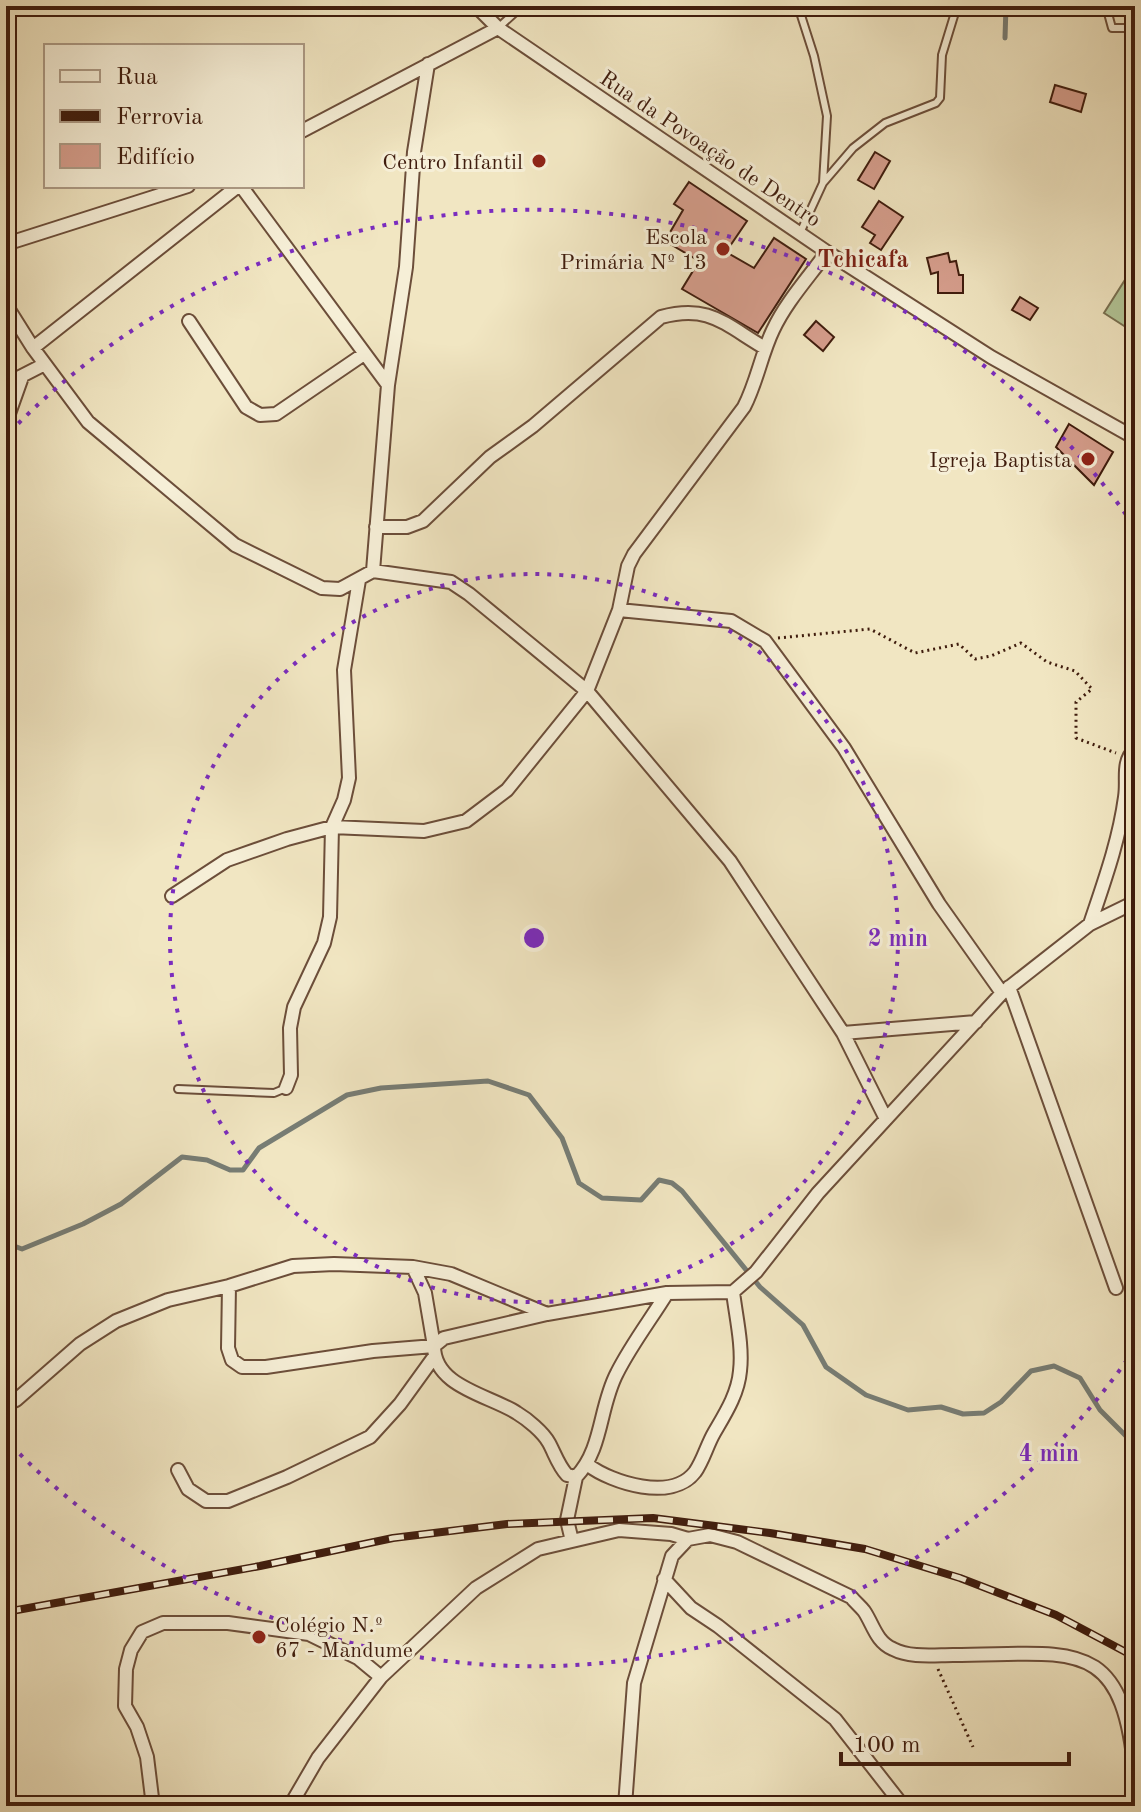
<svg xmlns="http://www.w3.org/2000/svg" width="1141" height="1812" viewBox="0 0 1141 1812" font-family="'Old Standard TT',serif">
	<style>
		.green { fill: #b3c698; stroke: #797152; stroke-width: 2 }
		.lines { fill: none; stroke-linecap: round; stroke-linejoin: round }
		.stream { stroke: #777d75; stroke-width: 5 }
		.building { fill: #d69e8d; stroke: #3f1c0d; stroke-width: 2 }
		.service-casing { stroke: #6c4e3a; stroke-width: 10 }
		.minor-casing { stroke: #6c4e3a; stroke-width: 16 }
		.path { stroke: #3f1c0d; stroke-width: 3; stroke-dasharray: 2 4; stroke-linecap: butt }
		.service { stroke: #f6efd7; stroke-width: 6 }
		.minor { stroke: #f6efd7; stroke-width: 12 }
		.rail-casing { stroke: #3f1c0d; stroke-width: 8 }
		.rail { stroke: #f6efd7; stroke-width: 5; stroke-dasharray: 15; stroke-linecap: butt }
		.ring { fill: none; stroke: #7b2cbf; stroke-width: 4; stroke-dasharray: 4 8 }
		.poi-dot { fill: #8f2418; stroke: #f6efd7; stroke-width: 3 }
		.labels { text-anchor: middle; stroke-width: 6; stroke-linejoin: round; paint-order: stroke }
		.street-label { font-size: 22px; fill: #3f1c0d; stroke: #f6efd7 }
		.poi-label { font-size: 22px; fill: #3f1c0d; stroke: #f6efd7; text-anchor: end }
		.neighbourhood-label { font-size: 24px; font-weight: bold; fill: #7a1f14; stroke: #f6efd7 }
		.centre { fill: #7b2cbf; stroke: #f6efd7; stroke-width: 4 }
		.ring-label { font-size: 24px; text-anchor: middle; font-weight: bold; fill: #7b2cbf; stroke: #f6efd7; stroke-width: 6; stroke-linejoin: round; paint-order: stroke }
	</style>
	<rect width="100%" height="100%" fill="#f1e6c2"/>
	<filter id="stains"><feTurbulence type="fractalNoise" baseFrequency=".0025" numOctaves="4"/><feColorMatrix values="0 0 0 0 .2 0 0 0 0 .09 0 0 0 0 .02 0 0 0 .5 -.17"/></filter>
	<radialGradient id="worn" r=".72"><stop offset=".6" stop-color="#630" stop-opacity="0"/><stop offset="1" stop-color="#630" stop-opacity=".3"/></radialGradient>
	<path class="green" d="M1135,264V333L1104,313Z"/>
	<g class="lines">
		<path class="stream" d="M1005,38L1006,6
			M6,1243L22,1249L83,1224L121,1204L182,1157L207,1160L230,1170H243L259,1148L347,1095L381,1088L488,1081L529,1095L562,1138L579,1183L602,1198L641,1200L659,1180L672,1183L682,1191L760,1287L803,1325L826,1367L866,1395L908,1410L941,1407L963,1414L984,1413L1001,1402L1031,1371L1054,1366L1080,1378L1100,1410L1135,1445"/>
	</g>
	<path class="building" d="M1055,85L1086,94L1081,112L1050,102Z
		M875,152L890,161L874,189L858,180Z
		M689,182L747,221L726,252L754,268L774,238L806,259L758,333L682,289L699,261L665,241L683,210L674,204Z
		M879,201L903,217L881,250L870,243L875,235L862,227Z
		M948,253L950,262L956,261L959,275H963V293H938V272L931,274L927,258Z
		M1020,297L1038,308L1030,320L1012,310Z
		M816,321L834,337L823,351L804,335Z
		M1069,424L1113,452L1094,485L1056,447Z"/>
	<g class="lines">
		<defs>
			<path id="service" d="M798,6L814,56L827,116L823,183L800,233
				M1106,6L1112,28H1135
				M498,28L522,6
				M823,183L853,148L885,123L936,103L940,98L942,55L957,6
				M178,1089L274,1093L286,1088"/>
			<path id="minor" d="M476,6L498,28L827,252L991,357L1135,438
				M302,131L498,28
				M241,186L388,385
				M6,222L7,243
				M6,244L188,186
				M6,305L33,348L88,422L235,545L322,588L340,589L373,571L451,582L469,594L587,691L730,861L843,1033L886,1119
				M189,321L246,407L260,415L276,414L364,354
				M33,348L238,186
				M6,384L45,364
				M6,422L22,377
				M376,527H407L423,521L490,457L533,426L661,317C709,304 724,324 765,348
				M373,571L388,385L406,267L414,152L428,64
				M619,610L628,566L634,554L744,407C757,382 761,355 773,330C786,302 809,277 827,252
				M6,629L7,632
				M172,896L227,860L287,839L332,827L424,831L466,821L507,790L587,691L619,610L731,621L765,641L844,748L939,904L1002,993
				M1090,924C1104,882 1119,841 1125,797C1128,779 1121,763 1135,749
				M1009,987L1116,1288
				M843,1033L976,1022
				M286,1088L291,1075L290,1028L294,1007L324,943L330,917L332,827L344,800L349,778L344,670L359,580
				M229,1286L228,1348L232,1360L242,1367H266L373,1351L434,1346L425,1293L413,1267
				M667,1293C651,1319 631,1345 617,1373C599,1407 603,1449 576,1477L567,1475C558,1465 555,1454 549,1443C543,1432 527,1419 517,1413C489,1395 434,1387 434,1346L444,1338L547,1314L667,1293L733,1292L756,1272L818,1193L1002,993L1090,924L1135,902
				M6,1404L16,1400L80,1344L116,1321L168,1300L229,1286L293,1266L334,1264L413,1267L451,1274L547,1314
				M588,1465C612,1483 672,1502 695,1472C703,1461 707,1445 714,1433C725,1414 738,1394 740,1371C743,1346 736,1317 733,1292
				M178,1470L188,1489L206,1501H228L287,1477L370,1437L400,1404L434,1357
				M572,1541L619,1530L671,1534L688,1539L710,1535L737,1542L851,1597C855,1602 860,1606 864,1611C873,1624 876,1642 893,1649C910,1658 934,1655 953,1655C1071,1655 1123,1632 1135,1775
				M664,1579L691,1608L718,1626L835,1719L903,1806
				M153,1806L147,1757L137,1727L125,1706L126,1669L131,1650L142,1632L163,1623H228L309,1634L358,1658L381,1677
				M290,1806L318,1758L381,1677L476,1588L538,1549L572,1541L567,1520L576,1477
				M625,1806L634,1683L672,1556L688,1539"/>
		</defs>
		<use href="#service" class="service-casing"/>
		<use href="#minor" class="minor-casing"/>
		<path class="path" d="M778,638L870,629L915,653L959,644L975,659L991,656L1021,643L1047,662L1075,671L1092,689L1076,702V738L1116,753
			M938,1669L973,1747"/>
		<use href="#service" class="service"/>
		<use href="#minor" class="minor"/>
		<defs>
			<path id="rail" d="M6,1612L260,1566L393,1538L507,1524L653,1518L770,1533L865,1549L960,1578L1056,1615L1135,1657"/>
		</defs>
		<use href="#rail" class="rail-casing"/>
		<use href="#rail" class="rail"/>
	</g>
	<g class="ring">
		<circle cx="534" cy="938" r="364"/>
		<path d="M1134 1350A728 728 0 0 1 10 1444M10 432A728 728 0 0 1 1134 526"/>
	</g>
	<g class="poi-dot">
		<circle cx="539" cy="161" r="8"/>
		<circle cx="723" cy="249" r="8"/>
		<circle cx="1088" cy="459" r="8"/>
		<circle cx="259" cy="1637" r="8"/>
	</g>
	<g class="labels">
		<g class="street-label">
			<text transform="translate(711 148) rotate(34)" y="8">Rua da Povoação de Dentro</text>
		</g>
		<g class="poi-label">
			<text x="523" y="169">Centro Infantil</text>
			<text x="707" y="244">Escola<tspan x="707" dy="25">Primária Nº 13</tspan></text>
			<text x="1072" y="467">Igreja Baptista</text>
			<text x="275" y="1632" text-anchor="start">Colégio N.º<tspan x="275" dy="25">67 - Mandume</tspan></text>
		</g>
		<g class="neighbourhood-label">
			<text x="863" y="267">Tchicafa</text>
		</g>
	</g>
	<circle cx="534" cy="938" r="12" class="centre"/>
	<g class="ring-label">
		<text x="898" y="946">2 min</text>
		<text x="1049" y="1461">4 min</text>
	</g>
	<rect width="1141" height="1812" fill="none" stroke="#f1e6c2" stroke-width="32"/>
	<rect x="8" y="8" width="1125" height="1796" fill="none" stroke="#3f1c0d" stroke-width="4"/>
	<rect x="16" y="16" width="1109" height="1780" fill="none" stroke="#3f1c0d" stroke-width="2"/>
	<rect x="44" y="44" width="260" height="144" fill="#f6efd7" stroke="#ad9b86" stroke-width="2"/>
	<rect x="60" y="70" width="40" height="12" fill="#f6efd7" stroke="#ad9b86" stroke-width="2"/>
	<text x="116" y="84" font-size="24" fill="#3f1c0d">Rua</text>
	<rect x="60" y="110" width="40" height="12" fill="#3f1c0d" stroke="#ad9b86" stroke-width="2"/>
	<text x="116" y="124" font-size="24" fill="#3f1c0d">Ferrovia</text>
	<rect x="60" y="144" width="40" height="24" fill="#d69e8d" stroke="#ad9b86" stroke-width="2"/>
	<text x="116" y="164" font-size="24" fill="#3f1c0d">Edifício</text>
	<path d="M841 1752v12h228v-12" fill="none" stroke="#3f1c0d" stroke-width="4"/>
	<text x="853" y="1752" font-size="24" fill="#3f1c0d" stroke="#f6efd7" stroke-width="6" paint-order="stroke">100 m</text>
	<rect width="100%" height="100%" filter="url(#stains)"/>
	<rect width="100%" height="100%" fill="url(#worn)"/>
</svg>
